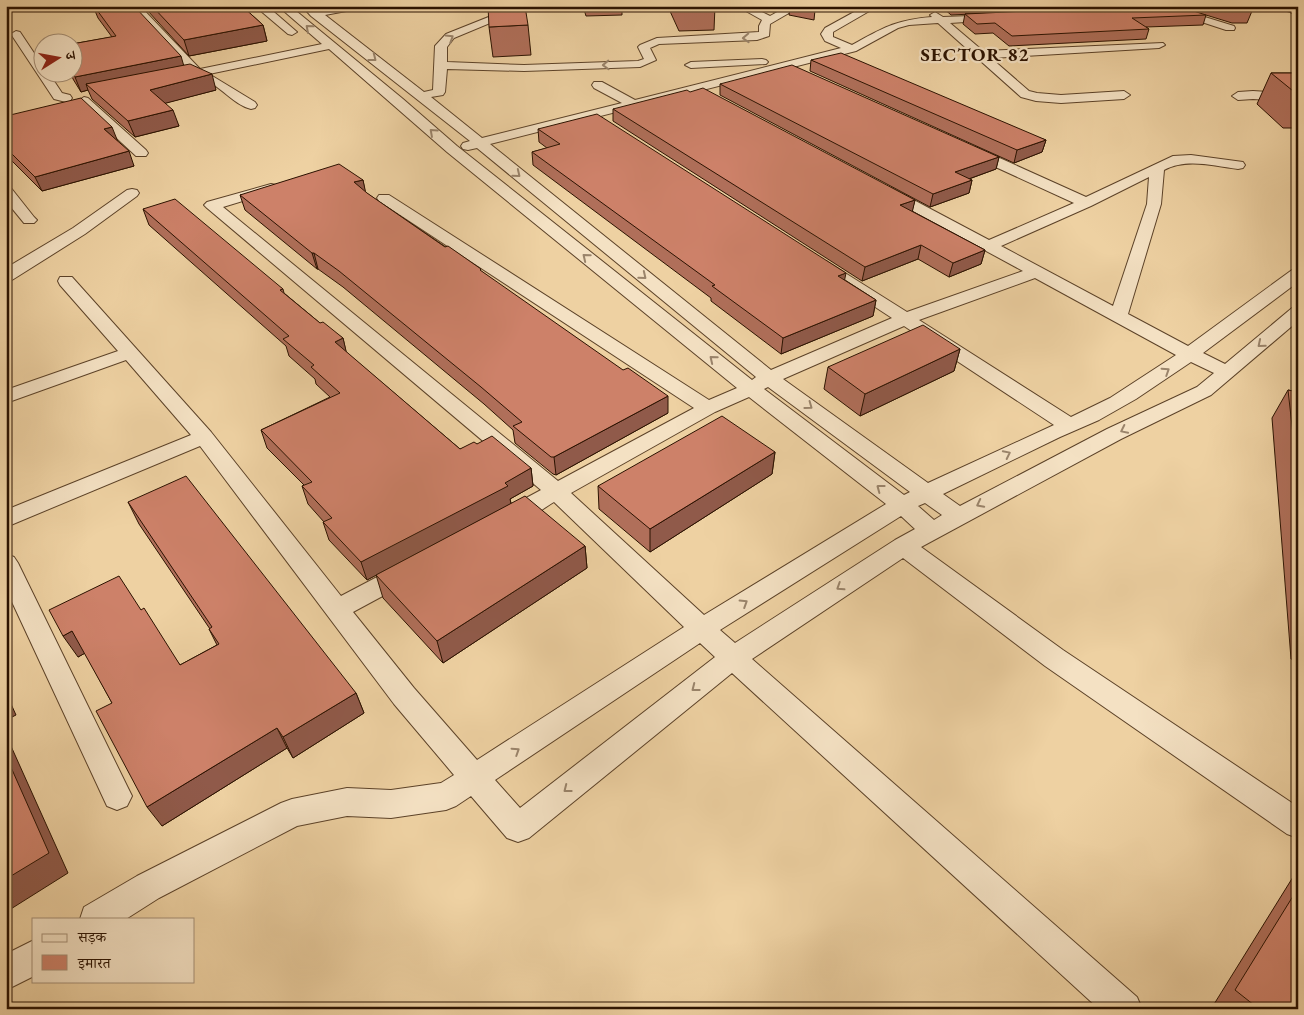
<svg xmlns="http://www.w3.org/2000/svg" width="1304" height="1015" viewBox="0 0 1304 1015" font-family="'EB Garamond','Noto Serif Devanagari',serif">
	<style>
		.lines { fill: none; stroke-linecap: round; stroke-linejoin: round }
		.minor-casing { stroke: #5c4228; stroke-width: 2 }
		.minor { fill: #f4e1c3; fill-rule: evenodd }
		.wall { fill: #b06f5a; stroke: #2b1200 }
		.shaded-wall { fill: #905a4a; stroke: #2b1200 }
		.building { fill: #cd8169; stroke: #2b1200 }
		.oneway { stroke: #9a846b }
		.labels { text-anchor: middle; stroke-width: 4.5; stroke-linejoin: round; paint-order: stroke }
		.far-district-label { font-size: 19px; font-weight: bold; letter-spacing: 1px; fill: #2b1200; stroke: #f4e1c3 }
	</style>
	<rect width="100%" height="100%" fill="#eed1a2"/>
	<filter id="stains"><feTurbulence type="fractalNoise" baseFrequency=".004" numOctaves="4"/><feColorMatrix values="0 0 0 0 .2 0 0 0 0 .09 0 0 0 0 .02 0 0 0 .5 -.17"/></filter>
	<radialGradient id="worn" r=".72"><stop offset=".6" stop-color="#630" stop-opacity="0"/><stop offset="1" stop-color="#630" stop-opacity=".3"/></radialGradient>
	<g class="lines">
		<defs>
			<path id="minor" d="M255,6H267L297,32L292,35L288,34Z
				M278,6H290L403,99L457,146L752,380L756,377L477,148L468,150L463,149L461,146L463,143L470,141L311,16L302,6H314L319,10L340,6H362L357,9L325,15L424,92L433,90L435,46L446,34L516,6H531L454,38L447,47V62L524,65L638,61L644,59L638,47L640,45L657,38L759,32V26L762,20L737,6H750L770,16L788,6H801L770,24L769,36L757,40L659,44L650,48L656,60L640,67L524,71L447,69L445,92L443,95L431,97L482,138L622,103L594,88L592,85L594,82H602L635,100L841,48L825,41L821,34L825,28L865,6H878L833,32V37L852,45C883,28 895,20 932,17L930,15L935,12L943,17L999,15L1000,17L995,20L950,23L983,51L1163,43L1165,45L1159,48L991,58L1029,91L1037,93L1061,95L1124,91L1130,95L1124,99L1061,103L1036,101L1021,97L938,23L909,25L898,28L856,51L490,144L771,370L892,318L814,267L812,264L814,261H826L907,312L1023,271L881,194L879,191L881,188H891L989,240L1074,203L965,153L963,150L965,147H975L1086,197L1173,156L1191,155L1243,162L1245,165L1243,168L1238,169C1213,166 1187,158 1164,170L1161,204L1128,314L1188,346L1292,270L1298,269V282L1203,353L1225,364L1292,308L1298,307V321L1211,395L1121,439L921,547L1063,650L1298,807V838L1287,834L1045,666L903,558L752,659L1137,997L1142,1009H1099L732,673L529,838L518,842L507,838L471,796L456,806L446,810L391,818L347,816L297,826L159,898L126,919H80L84,907L137,876L281,803L292,799L347,788L391,790L441,783L454,775L394,704L200,446L6,527V510L191,435L126,360L6,403V390L118,351L60,285L58,281L60,277H72L211,432L341,596L398,566L407,563L416,566L419,572L416,578L353,612L414,688L477,760L684,627L554,502C539,511 518,529 500,524L497,518L500,512L541,490L207,208L204,205L207,202L271,184L276,185L278,188L276,191L223,207L558,481L694,408L379,201L377,198L379,195H389L709,400L737,388L447,152L329,49L209,74L255,102L257,105L255,108L251,109C231,104 217,80 196,77C188,76 181,82 173,80L171,77L173,74L189,71L132,9L133,7H141L200,69L322,44ZM1149,177L1147,204L1113,306L1001,246L1091,206ZM1035,278L1176,355L1110,398L1071,417L919,320ZM904,326L1054,425L928,483L783,379ZM1191,362L1214,373L1197,387L1107,429L960,506L943,494L1060,437L1099,420L1136,399ZM768,387L910,492L904,495L764,389ZM749,397L886,504L704,615L571,493L715,412ZM925,503L942,515L934,520L918,506ZM901,516L915,529L895,540L735,643L720,630ZM700,643L715,657L520,808L495,780Z
				M1153,6H1169L1234,26L1235,28L1234,30H1226Z
				M1274,6H1290L1298,9V15Z
				M16,31L20,32L42,65V72H48L62,93L70,95L72,98L70,101L66,102L54,99L11,34Z
				M762,59L766,60L768,62L766,64L691,68L685,65L691,62Z
				M1253,91L1298,94V102L1253,99L1238,100L1232,96L1238,92Z
				M84,97L88,98L146,150L148,153L146,156H136L80,104L78,101Z
				M6,187L11,188L34,217L37,220L34,223H24L6,201Z
				M132,189L137,190L139,193L137,196L85,234L12,280L6,281V268L73,228L127,190Z
				M6,554L14,557L18,563L127,786L132,796L127,806L117,810L107,806L6,589Z
				M34,940V976L6,990V954Z"/>
		</defs>
		<use href="#minor" class="minor-casing"/>
		<use href="#minor" class="minor"/>
	</g>
	<path class="wall" d="M93,6L184,65L216,90L165,103L179,126L135,137L92,99L88,90L81,92L73,79L71,72H72L74,64L72,61V44L112,37L98,18Z
		M145,6H242L263,25L267,41L189,56L147,10Z
		M583,6H622V15L586,16Z
		M669,6H715L714,30L679,31L669,9Z
		M753,6H784L774,12Z
		M790,6H812L815,10L814,20L789,15Z
		M941,6H1178L1184,8V6H1250L1252,11L1247,23H1232L1206,15L1203,25L1146,27L1149,29L1146,39L1009,46L993,33L975,34L963,24L965,14L1014,12L951,15Z
		M528,25L531,55L493,57L489,27Z
		M811,60L1046,140L1042,152L1014,163L810,71Z
		M1271,73H1298V128H1283L1257,104Z
		M720,84L999,157L996,169L969,179L972,180L969,193L930,207L720,95Z
		M613,109L915,200L912,211L985,250L981,264L949,277L918,259L862,281L613,121Z
		M6,116L118,142L134,166L42,191L6,155Z
		M538,129L845,280L876,300L873,316L781,354L711,301V298L533,165L532,152L547,148L539,142Z
		M363,180L365,192L481,271L668,413L556,475L553,474L515,443L513,430L484,404L343,287L318,269H317L245,210L240,195Z
		M143,209L283,289L284,293L320,323L343,338L346,352L460,449L477,444L531,468L533,486L510,499L511,503L585,546L587,568L443,663L383,598L376,575L367,580L329,540L323,522H324L308,504L302,486L304,485L267,448L261,430L330,397L316,384L315,379L289,356L286,346L149,225Z
		M960,349L954,371L860,416L824,389L828,367Z
		M1288,390L1298,392V661L1291,659L1272,418Z
		M775,452L772,474L650,552L599,509L598,486Z
		M128,502L356,693L364,713L293,758L287,748L162,826L112,703L85,653L78,657L141,610L180,665L217,645L209,629H210L139,524Z
		M1298,869V1009H1211Z"/>
	<path class="shaded-wall" d="M774,6H784L774,12Z
		M263,25L267,41L189,56L184,40Z
		M181,56L185,70L86,84L88,90L81,92L75,77Z
		M212,74L216,90L155,106L150,90Z
		M173,110L179,126L135,137L128,121Z
		M112,127L118,142L104,129Z
		M1046,140L1042,152L1014,163L1017,150Z
		M129,151L134,166L42,191L35,177Z
		M999,157L996,169L952,185L955,172Z
		M363,180L366,194L354,182Z
		M972,180L969,193L930,207L933,194Z
		M915,200L912,213L900,205Z
		M921,245L918,259L862,281L865,267Z
		M985,250L981,264L949,277L953,263Z
		M312,253H314L318,269H317Z
		M846,273L843,288L838,276Z
		M876,300L873,316L781,354L783,338Z
		M343,338L347,355L335,342Z
		M960,349L954,371L860,416L865,394Z
		M668,396V413L556,475L554,457Z
		M775,452L772,474L650,552V529Z
		M531,468L533,486L510,499L511,504L367,580L361,562Z
		M585,546L587,568L443,663L437,641Z
		M72,631L87,652L78,657L63,636Z
		M6,693L16,715L6,720Z
		M356,693L364,713L293,758L283,737Z
		M277,728L287,748L162,826L147,807Z
		M6,735L68,873L6,912Z"/>
	<path class="building" d="M94,6H134L181,56L75,77L72,72V64H75L72,58V44L116,36Z
		M152,6H242L263,25L184,40Z
		M488,6H525L528,25L489,27Z
		M799,6H812L815,10Z
		M1129,6H1178L1206,15L1132,18L1149,29L1012,36L995,23L977,24L965,14Z
		M1219,6H1250L1252,7V11H1236Z
		M841,53L1046,140L1017,150L811,60Z
		M190,64L212,74L150,90L173,110L128,121L86,84Z
		M792,65L999,157L955,172L972,180L933,194L720,84Z
		M1271,73H1298V95Z
		M703,88L915,200L900,205L985,250L953,263L921,245L865,267L613,109L687,90L690,92Z
		M81,98L112,127L104,129L129,151L35,177L6,148V116Z
		M597,114L846,273L838,276L876,300L783,338L712,286L715,285L532,152L560,144L538,129Z
		M339,164L363,180L354,182L367,193L445,247L448,246L481,269L480,270L623,370L628,368L668,396L554,457H551L513,426L522,422L481,387L339,271L314,253H312L240,195Z
		M175,199L283,289L280,290L320,323L323,322L343,338L335,342L460,449L474,442L477,444L492,436L531,468L505,483L508,486L361,562L323,522L332,518L302,486L312,482L261,430L340,393L311,367L314,365L283,339L289,336L143,209Z
		M923,325L960,349L865,394L828,367Z
		M1288,390L1298,392V480Z
		M722,416L775,452L650,529L598,486Z
		M186,476L356,693L283,737L277,728L147,807L96,711L112,703L72,631L63,636L49,610L119,576L141,610L144,608L180,665L219,644L209,629L212,627L128,502Z
		M525,496L585,546L437,641L376,575Z
		M6,756L49,853L6,879Z
		M1298,888V1009H1259L1235,990Z"/>
	<defs><path id="oneway-chevron" d="M-2-3.5L2.5 0L-2 3.5" fill="none" stroke-width="1.6" stroke-linecap="round" stroke-linejoin="round" transform="scale(1.25)"/></defs>
	<g class="oneway">
		<use href="#oneway-chevron" transform="translate(309 28) rotate(-139)"/>
		<use href="#oneway-chevron" transform="translate(450 38) rotate(-32)"/>
		<use href="#oneway-chevron" transform="translate(746 38) rotate(178)"/>
		<use href="#oneway-chevron" transform="translate(373 58) rotate(38)"/>
		<use href="#oneway-chevron" transform="translate(606 65) rotate(178)"/>
		<use href="#oneway-chevron" transform="translate(433 132) rotate(-138)"/>
		<use href="#oneway-chevron" transform="translate(517 174) rotate(39)"/>
		<use href="#oneway-chevron" transform="translate(586 257) rotate(-141)"/>
		<use href="#oneway-chevron" transform="translate(643 276) rotate(39)"/>
		<use href="#oneway-chevron" transform="translate(1261 344) rotate(140)"/>
		<use href="#oneway-chevron" transform="translate(713 359) rotate(-141)"/>
		<use href="#oneway-chevron" transform="translate(1166 371) rotate(-33)"/>
		<use href="#oneway-chevron" transform="translate(809 406) rotate(36)"/>
		<use href="#oneway-chevron" transform="translate(1124 430) rotate(154)"/>
		<use href="#oneway-chevron" transform="translate(1007 454) rotate(-26)"/>
		<use href="#oneway-chevron" transform="translate(880 488) rotate(-143)"/>
		<use href="#oneway-chevron" transform="translate(980 504) rotate(153)"/>
		<use href="#oneway-chevron" transform="translate(840 587) rotate(147)"/>
		<use href="#oneway-chevron" transform="translate(744 603) rotate(-32)"/>
		<use href="#oneway-chevron" transform="translate(695 688) rotate(142)"/>
		<use href="#oneway-chevron" transform="translate(516 751) rotate(-33)"/>
		<use href="#oneway-chevron" transform="translate(567 789) rotate(142)"/>
	</g>
	<g class="labels">
		<g class="far-district-label">
			<text x="975" y="61">SECTOR 82</text>
		</g>
	</g>
	<rect width="1304" height="1015" fill="none" stroke="#eed1a2" stroke-width="25"/>
	<rect x="8" y="8" width="1289" height="1000" fill="none" stroke="#2b1200" stroke-width="2.5"/>
	<rect x="12" y="12" width="1279" height="990" fill="none" stroke="#2b1200"/>
	<rect x="32" y="918" width="162" height="65" fill="#f4e1c3" stroke="#a48e75"/>
	<rect x="42" y="934" width="25" height="8" fill="#f4e1c3" stroke="#a48e75"/>
	<text x="78" y="942" font-size="15" fill="#2b1200">सड़क</text>
	<rect x="42" y="955" width="25" height="15" fill="#cd8169" stroke="#a48e75"/>
	<text x="78" y="968" font-size="15" fill="#2b1200">इमारत</text>
	<g transform="translate(58 58) rotate(79)"><circle r="24" fill="#f4e1c3" stroke="#a48e75"/>
	<path d="M0-4L9 19L0 12L-9 19Z" fill="#8f2418"/>
	<text y="-8" font-size="14" font-weight="bold" text-anchor="middle" fill="#2b1200">उ</text>
	</g>
	<rect width="100%" height="100%" filter="url(#stains)"/>
	<rect width="100%" height="100%" fill="url(#worn)"/>
</svg>
